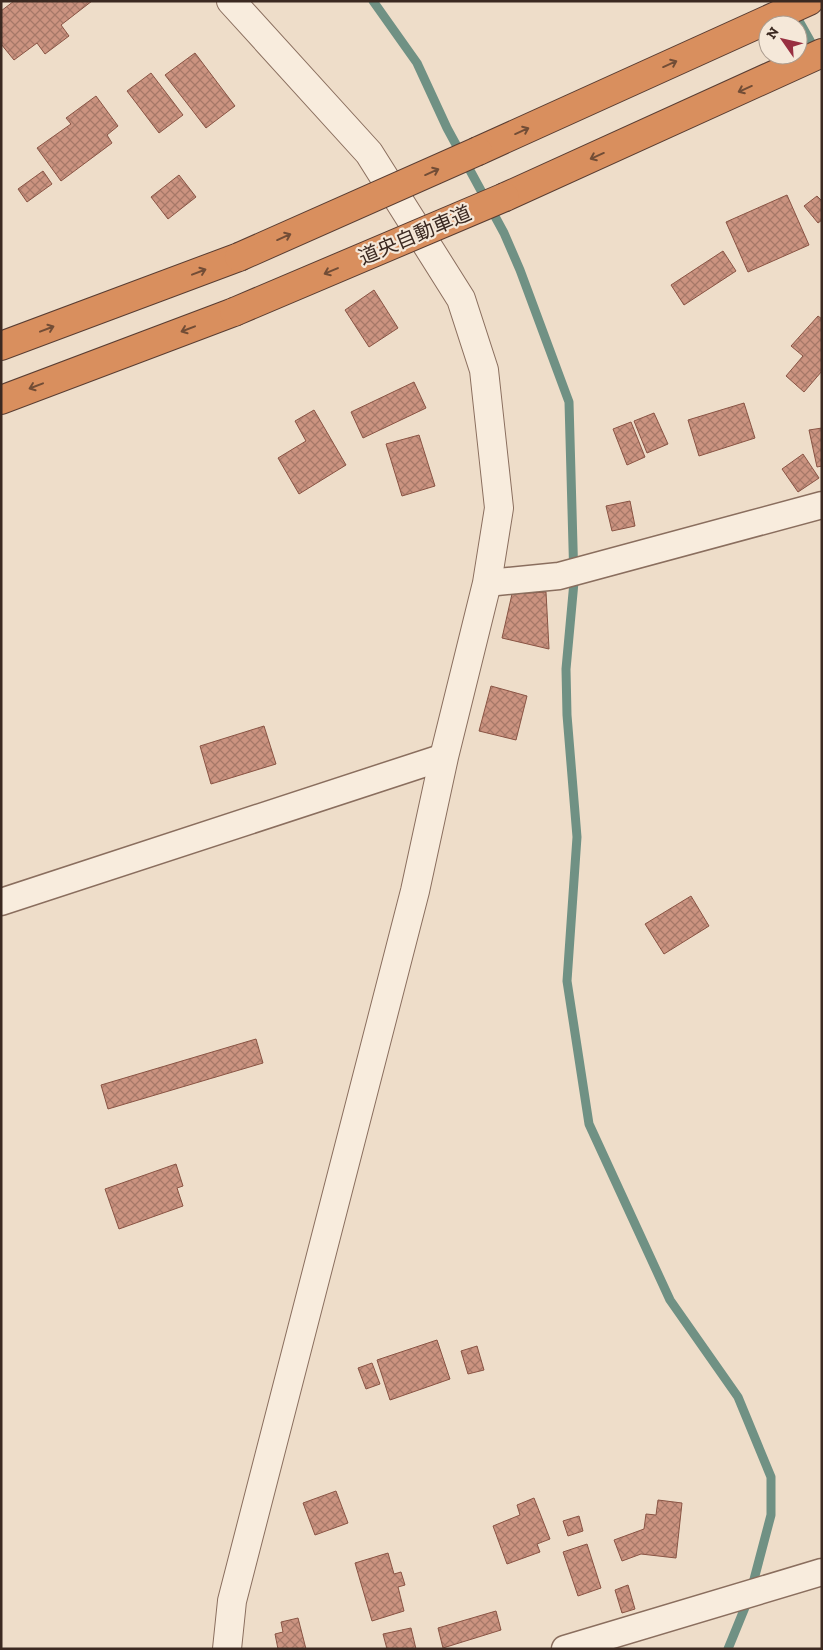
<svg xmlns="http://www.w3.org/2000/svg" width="823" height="1650" viewBox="0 0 823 1650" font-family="'Zilla Slab','Noto Sans JP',serif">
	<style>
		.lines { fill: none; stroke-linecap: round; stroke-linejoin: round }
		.stream { stroke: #709184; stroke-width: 9 }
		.building { fill: url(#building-cross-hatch); stroke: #895444 }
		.minor-casing { stroke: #8a6e5e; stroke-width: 29 }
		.tertiary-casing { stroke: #8a6e5e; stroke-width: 30 }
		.motorway-casing { stroke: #593d32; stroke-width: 30 }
		.minor { stroke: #f8ecdd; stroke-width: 26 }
		.tertiary { stroke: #f8ecdd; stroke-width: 28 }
		.motorway { stroke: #d98f5e; stroke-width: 28 }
		.motorway-bridge-casing { stroke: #593d32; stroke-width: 30; stroke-linecap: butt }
		.motorway-bridge { stroke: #d98f5e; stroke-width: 28 }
		.oneway { stroke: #724d36 }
		.labels { text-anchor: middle; stroke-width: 4.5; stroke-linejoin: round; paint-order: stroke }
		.street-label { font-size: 20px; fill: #3b2921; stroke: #f5e8d9 }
	</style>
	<defs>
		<pattern id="building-cross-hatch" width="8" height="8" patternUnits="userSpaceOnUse" patternTransform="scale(1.25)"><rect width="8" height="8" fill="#cb9380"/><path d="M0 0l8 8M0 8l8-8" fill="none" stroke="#a67868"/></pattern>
	</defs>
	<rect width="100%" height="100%" fill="#eeddc9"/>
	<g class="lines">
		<path class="stream" d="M373,1L417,63L447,128L504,233L520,270L569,402L574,582L566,669L567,715L577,837L567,981L589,1124L670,1300L738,1397L771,1477V1515L752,1587
			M794,12L817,53
			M728,1649L748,1600"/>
	</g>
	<path class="building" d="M14,1H92L61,25L69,36L45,54L37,43L14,60L1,44V11Z
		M195,53L235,106L206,128L165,75Z
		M151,73L183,115L159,133L127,91Z
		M96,96L118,126L107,135L112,143L61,181L37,148L71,124L66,118Z
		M43,171L52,184L27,202L18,189Z
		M179,175L196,197L168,219L151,197Z
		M787,195L809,245L748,272L726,222Z
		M817,196L822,201V220L818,223L804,206Z
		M723,251L736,271L684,305L671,285Z
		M374,290L398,328L369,347L345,310Z
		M818,316L822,319V371L804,392L786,376L803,356L791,346Z
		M414,382L426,408L363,438L351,412Z
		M744,403L755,438L699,456L688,420Z
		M314,410L346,465L299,494L278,458L306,441L295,421Z
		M654,413L668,444L647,453L634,421Z
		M631,422L645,457L627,465L613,429Z
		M822,428V466L817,467L809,430Z
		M419,435L435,486L402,496L386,444Z
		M803,454L819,478L798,492L782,469Z
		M630,501L635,526L612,531L606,506Z
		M546,592L549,649L502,638L512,594Z
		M491,686L527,696L516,740L479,731Z
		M264,726L276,764L211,784L200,746Z
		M691,896L709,926L664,954L645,924Z
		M256,1039L263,1063L108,1109L101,1085Z
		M176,1164L183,1186L177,1188L183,1206L119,1229L105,1189Z
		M437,1340L450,1379L390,1400L377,1360Z
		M477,1346L484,1370L468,1374L461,1351Z
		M372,1363L380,1384L366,1389L358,1368Z
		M336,1491L348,1523L315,1535L303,1503Z
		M534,1498L550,1539L537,1544L540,1552L507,1564L493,1526L520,1515L517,1505Z
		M658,1500L682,1503L676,1558L641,1554L622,1561L614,1540L644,1529L646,1514L656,1515Z
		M579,1516L583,1531L568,1536L563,1521Z
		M587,1544L601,1588L578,1596L563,1552Z
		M388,1553L394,1574L401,1572L405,1585L398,1587L404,1611L372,1621L355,1563Z
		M628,1585L635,1609L622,1613L615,1590Z
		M496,1611L501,1630L443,1648L438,1628Z
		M298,1618L306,1649H278L275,1634L283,1632L281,1622Z
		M411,1628L416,1649H387L383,1634Z"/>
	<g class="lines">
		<defs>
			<path id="minor" d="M487,583L559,576L822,505
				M1,902L444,757
				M565,1649L822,1572"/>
			<path id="tertiary" d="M227,1649L232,1601L415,891L444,757L487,583L499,508L484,370L461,299L369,153L231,1"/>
			<path id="motorway" d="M478,151L809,1
				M505,197L822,53
				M1,346L239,257
				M1,400L234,312"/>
		</defs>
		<use href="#minor" class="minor-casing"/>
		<use href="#tertiary" class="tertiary-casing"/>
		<use href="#motorway" class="motorway-casing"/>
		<use href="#minor" class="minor"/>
		<use href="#tertiary" class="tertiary"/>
		<use href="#motorway" class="motorway"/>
		<defs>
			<path id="motorway-bridge" d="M239,257L478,151
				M234,312L505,197"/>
		</defs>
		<use href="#motorway-bridge" class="motorway-bridge-casing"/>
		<use href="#motorway-bridge" class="motorway-bridge"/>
	</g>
	<defs><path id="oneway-shaft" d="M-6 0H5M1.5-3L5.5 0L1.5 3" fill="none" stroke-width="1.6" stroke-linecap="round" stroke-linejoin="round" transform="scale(1.25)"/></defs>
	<g class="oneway">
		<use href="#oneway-shaft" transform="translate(670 64) rotate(-24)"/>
		<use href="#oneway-shaft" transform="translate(745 89) rotate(156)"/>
		<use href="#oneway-shaft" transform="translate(522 131) rotate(-24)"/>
		<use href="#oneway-shaft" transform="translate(597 156) rotate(156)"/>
		<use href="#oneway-shaft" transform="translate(432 172) rotate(-24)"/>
		<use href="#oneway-shaft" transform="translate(284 237) rotate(-24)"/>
		<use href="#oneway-shaft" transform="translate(331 271) rotate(157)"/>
		<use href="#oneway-shaft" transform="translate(199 272) rotate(-21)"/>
		<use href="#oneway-shaft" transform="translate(47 329) rotate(-21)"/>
		<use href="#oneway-shaft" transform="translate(188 329) rotate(159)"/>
		<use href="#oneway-shaft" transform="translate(36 386) rotate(159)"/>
	</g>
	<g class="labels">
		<g class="street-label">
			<text transform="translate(415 235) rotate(-23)" y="7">道央自動車道</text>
		</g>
	</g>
	<rect width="823" height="1650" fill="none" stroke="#3b2921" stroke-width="5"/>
	<g transform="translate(783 40) rotate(304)"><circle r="24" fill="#f5e8d9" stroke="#ab9c8f"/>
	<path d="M0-4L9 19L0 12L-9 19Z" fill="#982f41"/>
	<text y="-8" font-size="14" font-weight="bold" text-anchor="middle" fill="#3b2921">N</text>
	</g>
</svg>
